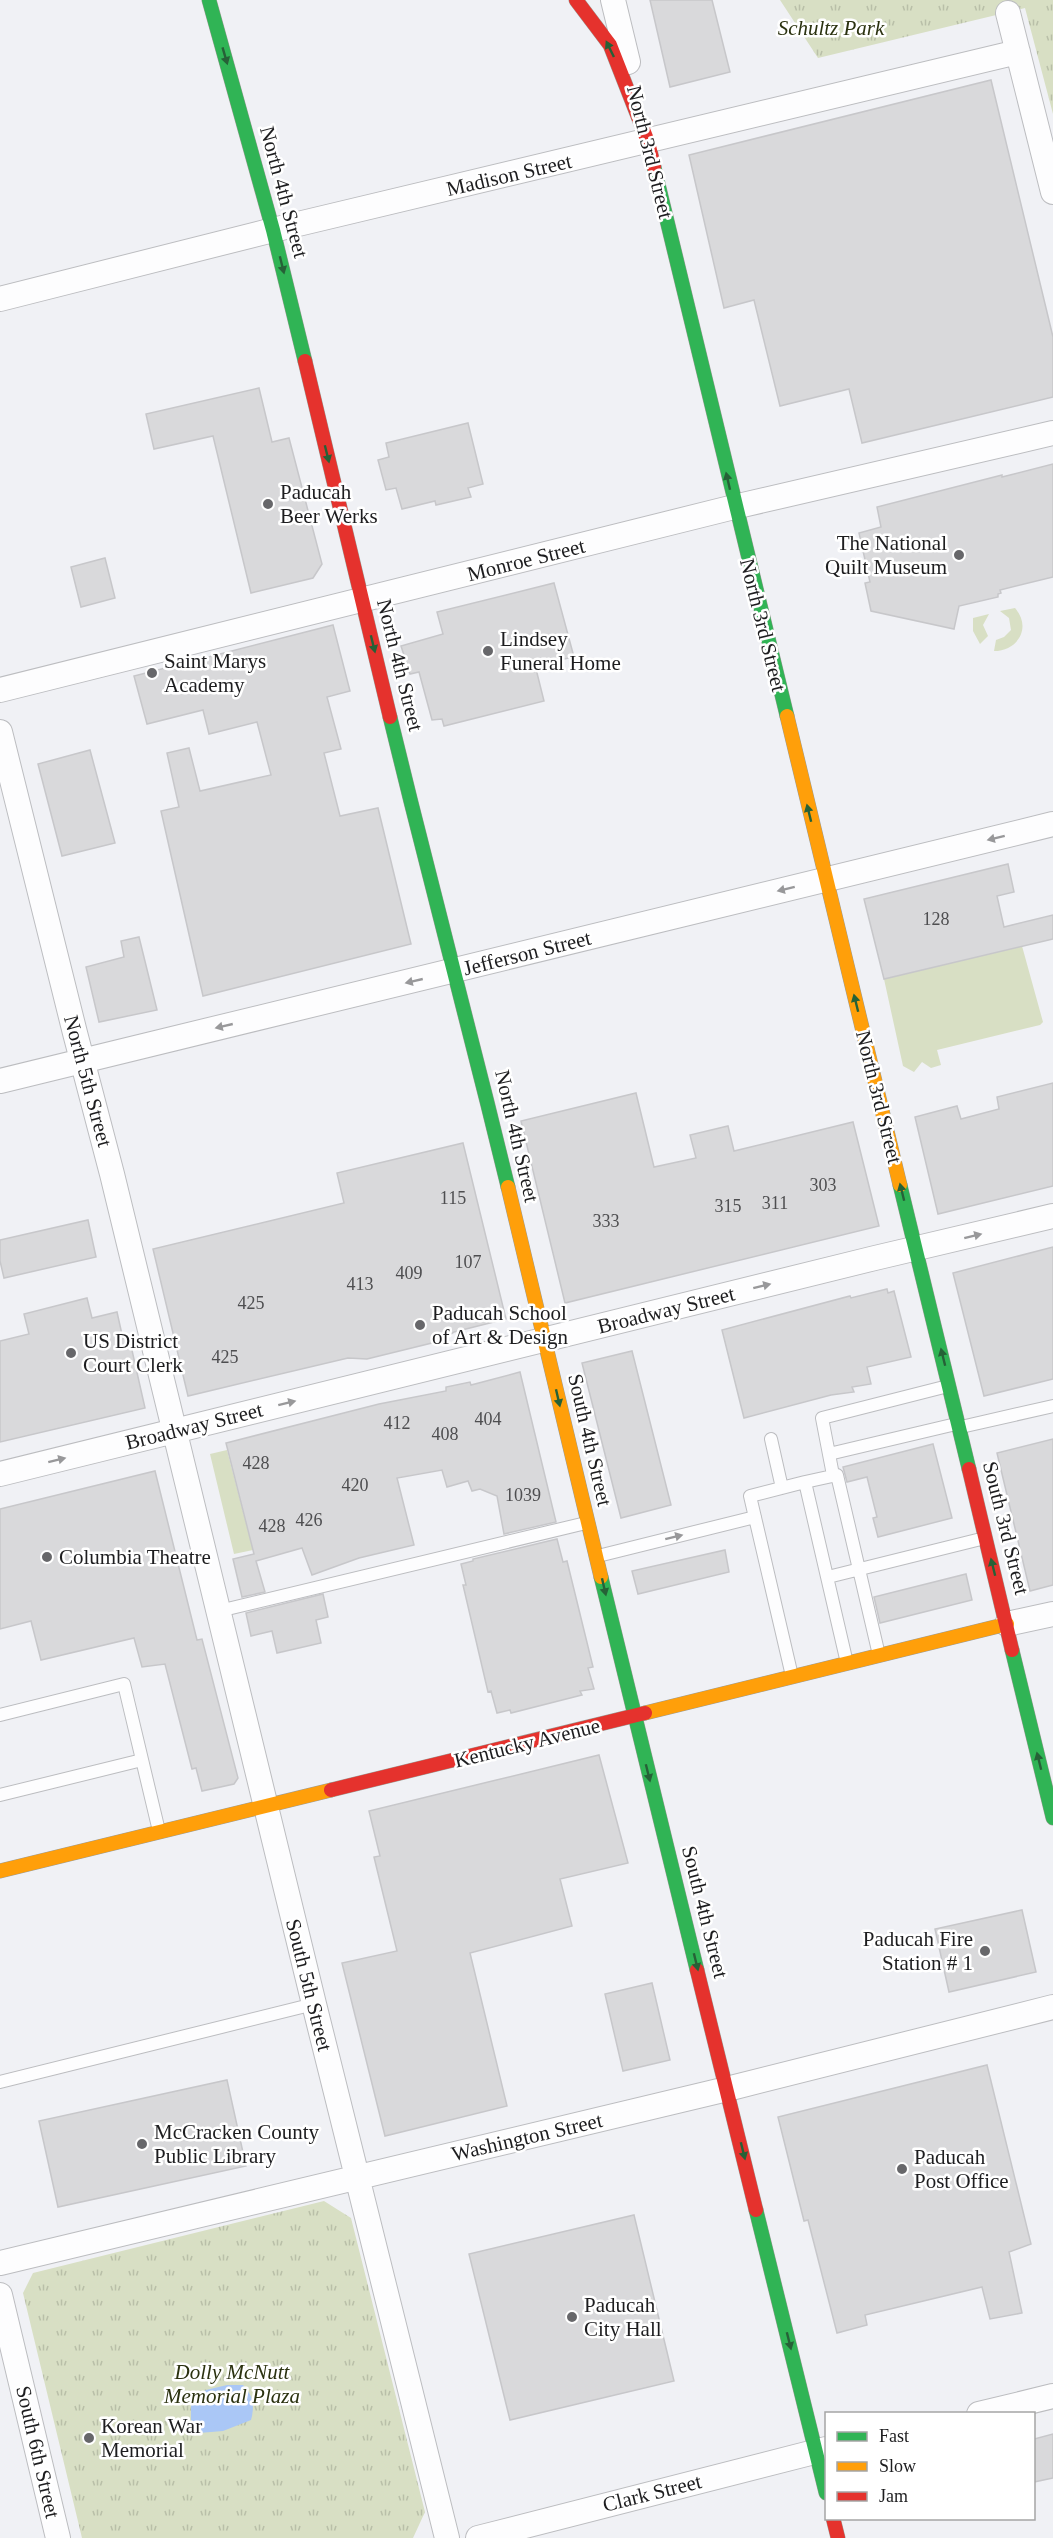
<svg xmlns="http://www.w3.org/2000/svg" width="1053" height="2538" viewBox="0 0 1053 2538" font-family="Georgia,serif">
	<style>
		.grass { fill: #d8dfc4 }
		.park { fill: url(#park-tufts) }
		.water { fill: #aac7f6 }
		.building { fill: #d9d9db; stroke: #c7c7ca; stroke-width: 1.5 }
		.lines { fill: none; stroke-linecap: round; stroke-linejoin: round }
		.lane-casing { stroke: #bcbdc0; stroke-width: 14 }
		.street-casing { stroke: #bcbdc0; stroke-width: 26 }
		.fast-casing { stroke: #9c9c95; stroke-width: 15 }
		.slow-casing { stroke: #9c9c95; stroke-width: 15 }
		.jam-casing { stroke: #9c9c95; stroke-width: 15 }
		.lane { stroke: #fdfdfe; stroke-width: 12 }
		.street { stroke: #fdfdfe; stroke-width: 24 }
		.fast { stroke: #30b455; stroke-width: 14 }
		.slow { stroke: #ff9f0a; stroke-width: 14 }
		.jam { stroke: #e5322d; stroke-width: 14 }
		.oneway { fill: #266137 }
		.oneway2 { fill: #98989a }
		.poi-dot { fill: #67676a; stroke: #fff; stroke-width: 2 }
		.labels { text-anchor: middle; stroke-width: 5; stroke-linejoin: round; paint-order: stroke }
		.number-label { font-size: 18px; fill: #4e4e50 }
		.park-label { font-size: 21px; font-style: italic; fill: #2b3210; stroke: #fff }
		.street-label { font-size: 21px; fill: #1d1d1f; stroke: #fff }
		.poi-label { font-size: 21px; fill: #1d1d1f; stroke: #fff; text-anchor: start }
	</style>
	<defs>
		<pattern id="park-tufts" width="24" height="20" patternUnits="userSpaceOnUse" patternTransform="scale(1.5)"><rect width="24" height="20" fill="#d8dfc4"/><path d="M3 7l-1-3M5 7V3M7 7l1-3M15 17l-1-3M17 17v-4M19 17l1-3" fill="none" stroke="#b9bfa8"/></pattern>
	</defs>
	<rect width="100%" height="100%" fill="#f0f1f5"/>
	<path class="grass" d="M1015,608C1032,627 1018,651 994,651L996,640L1004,637L1011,630L1009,618L1000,611Z
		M989,614L983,625L988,636L980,644L973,631V618Z
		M1022,946L1043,1022L1040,1025L937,1050L941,1065L931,1068L922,1062L914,1072L903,1066L884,979Z
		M227,1450L253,1550L234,1554L210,1454Z"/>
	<path class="park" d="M780,0H1053V114L1025,8L818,58Z
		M324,2201L351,2218L425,2512L413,2538H82L23,2293L33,2273Z"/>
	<path class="water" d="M227,2385H243C253,2395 255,2406 251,2420L223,2431L199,2433L191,2420V2398L206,2390Z"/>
	<path class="building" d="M650,0H712L730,72L670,87Z
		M991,80L1053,337V397L862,443L849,389L780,406L754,300L724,308L689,155Z
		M259,388L272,442L289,438L322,564L313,578L251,593L213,436L154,449L146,414Z
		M468,423L483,484L468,488L471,497L436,505L435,501L402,509L396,488L386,490L378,460L389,457L386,443Z
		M1053,464V577L1000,590L1001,593L998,594V597L959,606L954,629L871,611L865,583L870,582L859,533L881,527L877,507L1002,475V477Z
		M105,558L115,598L81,607L71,567Z
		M554,583L574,657L535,665L544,701L444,726L442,719L432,720L419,672L410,674L401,646L443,634L437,612Z
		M333,625L350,691L327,697L341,749L324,753L340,816L378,808L411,944L203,996L161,811L179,807L167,753L189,748L200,791L271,775L257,722L209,734L203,710L147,724L134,676Z
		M90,750L115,843L62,856L38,764Z
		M1008,864L1014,892L997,896L1004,927L1053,915V939L884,979L864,899Z
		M139,937L157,1010L99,1022L86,967L124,957L121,941Z
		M1053,1083V1186L938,1214L915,1117L957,1106L961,1119L999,1109L997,1097Z
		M636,1093L654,1167L696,1158L690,1135L728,1126L734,1151L853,1122L879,1226L565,1303L521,1121Z
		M463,1143L506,1319L454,1332L440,1341L367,1359L348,1358L188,1396L153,1249L344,1203L337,1173Z
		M88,1220L96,1257L4,1278L0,1261V1240Z
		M1053,1247V1379L984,1396L953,1273Z
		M887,1289L888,1293L894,1291L911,1357L867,1367L871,1384L852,1387L854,1392L831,1395L744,1418L722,1330L850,1296L851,1298Z
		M87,1298L92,1318L117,1312L123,1339L129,1337L145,1408L0,1442V1341L29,1334L24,1314Z
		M632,1351L671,1505L621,1518L582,1363Z
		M520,1372L556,1522L504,1534L497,1496L480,1489L472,1491L468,1481L447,1487L442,1470L397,1478L414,1545L359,1558L312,1575L302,1548L256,1561L265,1592L242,1597L233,1559L254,1554L226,1443L379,1404L446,1391V1387L470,1382L471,1385Z
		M1053,1439V1585L1030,1591L997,1453Z
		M933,1444L952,1518L878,1537L873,1518L877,1517L867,1477L847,1482L843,1467Z
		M155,1471L197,1640L202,1639L238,1778L234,1784L202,1791L196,1768L192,1769L165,1664L142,1667L134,1638L41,1660L31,1621L0,1629V1509Z
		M557,1539L563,1562L567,1561L593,1667L588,1668L594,1689L580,1691L582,1695L511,1713L510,1710L497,1713L491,1691L488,1692L463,1585H466L461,1564L473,1561V1559Z
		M725,1550L729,1572L638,1594L632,1571Z
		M966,1574L972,1600L880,1623L874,1597Z
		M323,1594L328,1617L316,1620L321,1643L277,1653L272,1631L251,1636L246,1613Z
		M599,1755L628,1863L560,1879L572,1926L470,1953L507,2106L385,2136L342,1963L397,1951L374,1857L380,1856L369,1811Z
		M1022,1910L1036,1972L949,1992L935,1929Z
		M652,1983L670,2060L623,2071L605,1994Z
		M987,2065L1031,2244L1009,2252L1022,2313L990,2319L982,2287L865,2315L867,2325L837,2333L808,2220L804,2221L778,2117Z
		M227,2080L246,2166L58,2207L39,2121Z
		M634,2215L674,2381L510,2420L469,2254Z
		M1053,2434V2478L1034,2482V2439Z"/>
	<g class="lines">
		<defs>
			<path id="lane" d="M961,1427L1053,1406
				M771,1439L782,1488
				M829,1454L956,1424
				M833,1475L822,1418L948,1386
				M805,1482L837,1475L879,1655
				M598,1556L755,1517
				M828,1577L985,1538
				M219,1611L586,1523
				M792,1676L750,1496L805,1482L847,1663
				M0,1715L124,1684L159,1831
				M0,1795L142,1760
				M0,2082L314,2004"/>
			<path id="street" d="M613,0L628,62
				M1008,13L1053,192
				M0,299L273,230L1018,52
				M0,690L734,507L1053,433
				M0,732L75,1033L112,1174L314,2004L447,2538
				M0,1081L1053,824
				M0,1474L875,1258L1053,1216
				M1007,1624L1053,1614
				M0,2263L727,2089L1053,2007
				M0,2295L58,2538
				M979,2414L1053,2396
				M478,2538L826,2449"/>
			<path id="fast" d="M209,0L273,230L305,361
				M654,167L787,716
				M390,717C428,874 470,1030 508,1187
				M900,1185L969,1469
				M601,1577L697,1970
				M1012,1650L1053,1818
				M756,2210L826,2493"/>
			<path id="slow" d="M787,716L900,1185
				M508,1187L601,1577
				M645,1713L1007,1624
				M0,1871L331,1790"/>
			<path id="jam" d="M576,0L610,45L648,142L654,167
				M305,361L390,717
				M969,1469L1012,1650
				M331,1790L645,1713
				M697,1970L756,2210
				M833,2518L838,2538"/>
		</defs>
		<use href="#lane" class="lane-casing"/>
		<use href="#street" class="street-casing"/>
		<use href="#fast" class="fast-casing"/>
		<use href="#slow" class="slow-casing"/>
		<use href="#jam" class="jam-casing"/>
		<use href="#lane" class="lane"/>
		<use href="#street" class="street"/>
		<use href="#fast" class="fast"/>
		<use href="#slow" class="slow"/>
		<use href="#jam" class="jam"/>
	</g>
	<defs><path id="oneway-solid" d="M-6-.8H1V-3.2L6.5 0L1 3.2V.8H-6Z" transform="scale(1.5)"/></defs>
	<g class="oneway">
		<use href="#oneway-solid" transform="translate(610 49) rotate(-116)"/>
		<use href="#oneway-solid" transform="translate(225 56) rotate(74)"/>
		<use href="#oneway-solid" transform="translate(282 265) rotate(76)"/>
		<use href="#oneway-solid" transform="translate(327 454) rotate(76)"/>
		<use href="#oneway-solid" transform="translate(728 481) rotate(-103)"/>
		<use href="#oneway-solid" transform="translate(373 644) rotate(76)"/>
		<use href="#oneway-solid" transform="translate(809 813) rotate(-104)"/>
		<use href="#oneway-solid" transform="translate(856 1003) rotate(-104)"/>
		<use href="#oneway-solid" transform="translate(902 1192) rotate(-104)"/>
		<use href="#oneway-solid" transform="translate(943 1357) rotate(-104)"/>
		<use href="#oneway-solid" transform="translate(558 1398) rotate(77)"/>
		<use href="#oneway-solid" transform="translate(993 1567) rotate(-104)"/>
		<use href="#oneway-solid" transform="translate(604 1587) rotate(77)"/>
		<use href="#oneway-solid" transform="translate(1039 1761) rotate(-104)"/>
		<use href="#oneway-solid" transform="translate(648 1773) rotate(76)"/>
		<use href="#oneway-solid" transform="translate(696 1962) rotate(76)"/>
		<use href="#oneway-solid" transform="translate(743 2151) rotate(76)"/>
		<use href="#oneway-solid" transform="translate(789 2341) rotate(76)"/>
	</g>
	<g class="oneway2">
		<use href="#oneway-solid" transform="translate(996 838) rotate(166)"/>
		<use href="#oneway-solid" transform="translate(786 889) rotate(166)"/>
		<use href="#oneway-solid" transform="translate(414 981) rotate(167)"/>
		<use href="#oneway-solid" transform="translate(224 1026) rotate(167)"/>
		<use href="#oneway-solid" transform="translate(973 1236) rotate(-14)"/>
		<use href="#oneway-solid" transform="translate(762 1286) rotate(-14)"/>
		<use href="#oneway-solid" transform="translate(287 1403) rotate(-14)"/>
		<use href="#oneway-solid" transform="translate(57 1460) rotate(-14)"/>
		<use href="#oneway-solid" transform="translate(674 1537) rotate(-14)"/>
	</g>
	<g class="poi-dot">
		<circle cx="268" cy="504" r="6"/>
		<circle cx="959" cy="555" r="6"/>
		<circle cx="488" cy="651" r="6"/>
		<circle cx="152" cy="673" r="6"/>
		<circle cx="420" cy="1325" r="6"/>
		<circle cx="71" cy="1353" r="6"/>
		<circle cx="47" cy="1557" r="6"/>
		<circle cx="985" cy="1951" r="6"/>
		<circle cx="142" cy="2144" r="6"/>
		<circle cx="902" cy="2169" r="6"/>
		<circle cx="572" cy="2317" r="6"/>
		<circle cx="89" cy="2438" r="6"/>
	</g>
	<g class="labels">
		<g class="number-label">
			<text x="936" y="925">128</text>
			<text x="823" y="1191">303</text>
			<text x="453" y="1204">115</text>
			<text x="775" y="1209">311</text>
			<text x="728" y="1212">315</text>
			<text x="606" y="1227">333</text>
			<text x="468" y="1268">107</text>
			<text x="409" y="1279">409</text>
			<text x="360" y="1290">413</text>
			<text x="251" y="1309">425</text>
			<text x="225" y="1363">425</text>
			<text x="488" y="1425">404</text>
			<text x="397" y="1429">412</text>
			<text x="445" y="1440">408</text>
			<text x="256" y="1469">428</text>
			<text x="355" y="1491">420</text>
			<text x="523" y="1501">1039</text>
			<text x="309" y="1526">426</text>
			<text x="272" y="1532">428</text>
		</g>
		<g class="park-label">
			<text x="831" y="35">Schultz Park</text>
			<text x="232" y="2379">Dolly McNutt<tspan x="232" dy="24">Memorial Plaza</tspan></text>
		</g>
		<g class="street-label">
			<text transform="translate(650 152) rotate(76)" y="7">North 3rd Street</text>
			<text transform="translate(509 175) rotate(-13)" y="7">Madison Street</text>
			<text transform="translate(284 192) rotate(75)" y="7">North 4th Street</text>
			<text transform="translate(526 560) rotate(-14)" y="7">Monroe Street</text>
			<text transform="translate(763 625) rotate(76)" y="7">North 3rd Street</text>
			<text transform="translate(400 665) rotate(76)" y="7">North 4th Street</text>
			<text transform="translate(527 953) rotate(-14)" y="7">Jefferson Street</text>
			<text transform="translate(88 1081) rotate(75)" y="7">North 5th Street</text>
			<text transform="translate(879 1097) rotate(76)" y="7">North 3rd Street</text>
			<text transform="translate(517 1136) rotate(77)" y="7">North 4th Street</text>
			<text transform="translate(666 1310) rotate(-14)" y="7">Broadway Street</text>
			<text transform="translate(194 1426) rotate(-14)" y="7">Broadway Street</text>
			<text transform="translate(590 1440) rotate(77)" y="7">South 4th Street</text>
			<text transform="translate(1006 1528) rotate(76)" y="7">South 3rd Street</text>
			<text transform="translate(527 1743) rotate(-14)" y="7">Kentucky Avenue</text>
			<text transform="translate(705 1912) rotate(76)" y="7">South 4th Street</text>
			<text transform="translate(309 1985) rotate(76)" y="7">South 5th Street</text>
			<text transform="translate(527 2137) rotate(-13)" y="7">Washington Street</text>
			<text transform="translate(38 2452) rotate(77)" y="7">South 6th Street</text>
			<text transform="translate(652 2493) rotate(-14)" y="7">Clark Street</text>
		</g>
		<g class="poi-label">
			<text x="280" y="499">Paducah<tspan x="280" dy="24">Beer Werks</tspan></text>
			<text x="947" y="550" text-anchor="end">The National<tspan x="947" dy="24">Quilt Museum</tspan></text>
			<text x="500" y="646">Lindsey<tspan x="500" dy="24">Funeral Home</tspan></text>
			<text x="164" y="668">Saint Marys<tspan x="164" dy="24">Academy</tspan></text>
			<text x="432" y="1320">Paducah School<tspan x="432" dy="24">of Art &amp; Design</tspan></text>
			<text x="83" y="1348">US District<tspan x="83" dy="24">Court Clerk</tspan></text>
			<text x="59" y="1564">Columbia Theatre</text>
			<text x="973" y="1946" text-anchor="end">Paducah Fire<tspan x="973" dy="24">Station # 1</tspan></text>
			<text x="154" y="2139">McCracken County<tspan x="154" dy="24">Public Library</tspan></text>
			<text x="914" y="2164">Paducah<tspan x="914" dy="24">Post Office</tspan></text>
			<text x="584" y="2312">Paducah<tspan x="584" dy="24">City Hall</tspan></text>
			<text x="101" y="2433">Korean War<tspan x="101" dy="24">Memorial</tspan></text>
		</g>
	</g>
	<rect x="825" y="2412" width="210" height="108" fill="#ffffff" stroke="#a5a5a5" stroke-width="1.5"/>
	<rect x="837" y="2432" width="30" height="9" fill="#30b455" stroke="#a5a5a5" stroke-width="1.5"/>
	<text x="879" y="2442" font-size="18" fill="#1d1d1f">Fast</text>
	<rect x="837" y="2462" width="30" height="9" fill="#ff9f0a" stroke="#a5a5a5" stroke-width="1.5"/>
	<text x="879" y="2472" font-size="18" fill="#1d1d1f">Slow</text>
	<rect x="837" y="2492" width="30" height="9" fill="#e5322d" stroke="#a5a5a5" stroke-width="1.5"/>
	<text x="879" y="2502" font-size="18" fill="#1d1d1f">Jam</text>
</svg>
